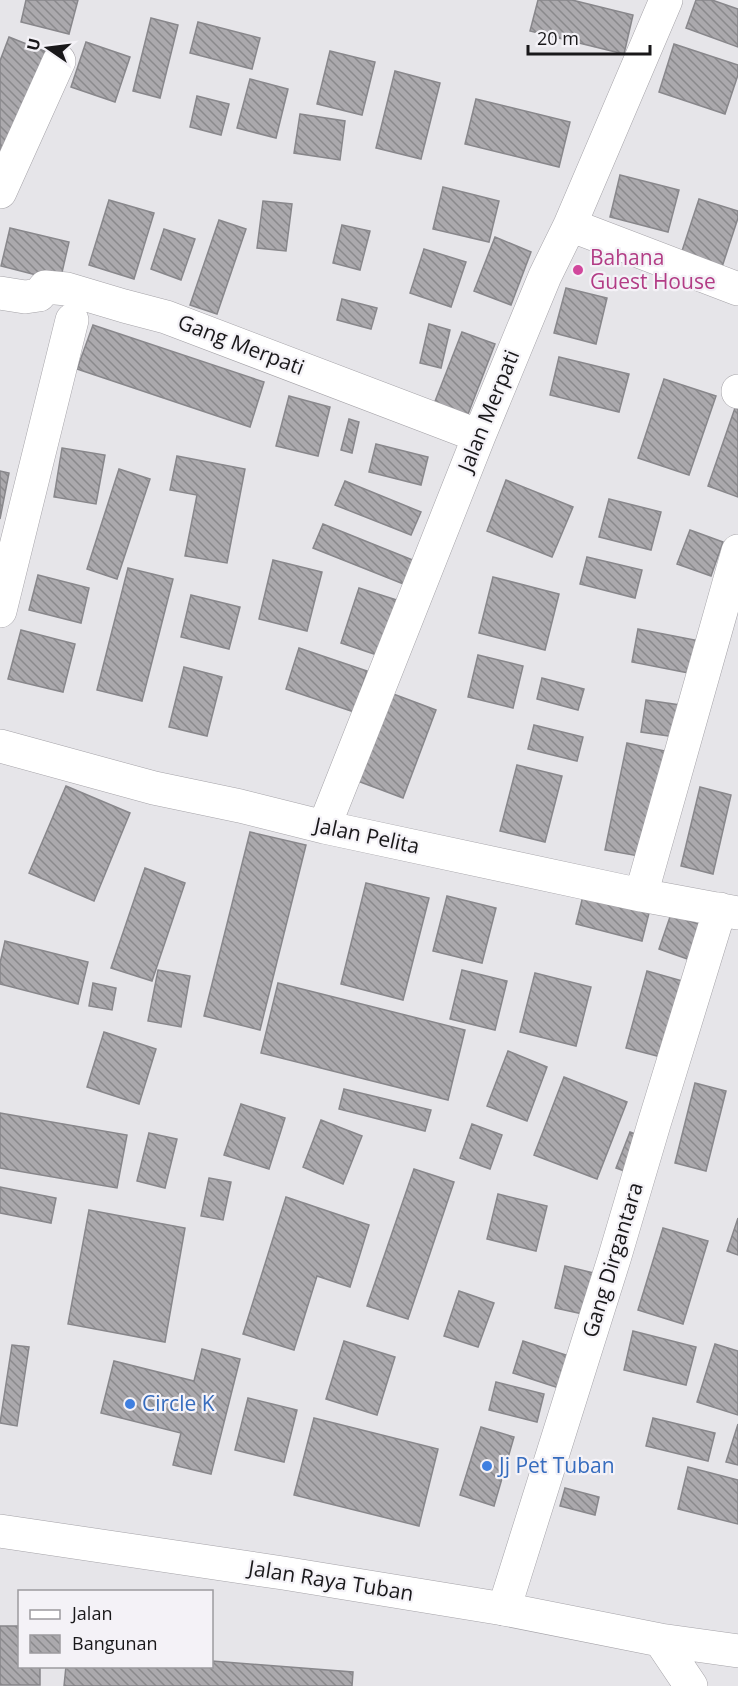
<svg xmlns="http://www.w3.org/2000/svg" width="738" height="1686" viewBox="0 0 738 1686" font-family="'Open Sans',sans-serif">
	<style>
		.building { fill: url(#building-back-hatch); stroke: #88878b; stroke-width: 1.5 }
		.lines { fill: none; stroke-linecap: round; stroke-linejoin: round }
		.minor-casing { stroke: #a5a3a8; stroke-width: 34 }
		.secondary-casing { stroke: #a5a3a8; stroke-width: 34 }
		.minor { stroke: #fff; stroke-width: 33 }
		.secondary { stroke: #fff; stroke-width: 33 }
		.hotel-dot { fill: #d1479c; stroke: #f4f2f7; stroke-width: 2 }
		.shop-dot { fill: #3f7fe0; stroke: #f4f2f7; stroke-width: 2 }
		.labels { text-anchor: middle; stroke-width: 4.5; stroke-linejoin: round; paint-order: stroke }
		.hotel-label { font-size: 21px; fill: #b23c85; stroke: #f4f2f7; text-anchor: start }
		.street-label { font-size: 21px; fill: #19181a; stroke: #f4f2f7 }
		.shop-label { font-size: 21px; fill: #366cbe; stroke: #f4f2f7; text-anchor: start }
	</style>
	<defs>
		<pattern id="building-back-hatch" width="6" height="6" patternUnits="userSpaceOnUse" patternTransform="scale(1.5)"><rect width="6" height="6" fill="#aba9ad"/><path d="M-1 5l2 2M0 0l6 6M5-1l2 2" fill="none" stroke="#8a898c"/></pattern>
	</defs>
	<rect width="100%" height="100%" fill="#e6e5e9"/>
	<path class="building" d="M26,0H78L69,34L21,22Z
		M538,0H572L633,15L624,54L530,31Z
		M696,0H712L738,9V47L686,28Z
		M151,18L178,25L160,98L133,91Z
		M198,22L260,38L252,69L190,53Z
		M9,37L49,53L0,168V61Z
		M86,42L130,57L115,102L71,87Z
		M674,44L738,65V75L725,114L659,92Z
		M330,51L375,62L362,115L317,104Z
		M395,71L440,83L421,159L376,148Z
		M250,79L288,89L276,138L237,128Z
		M197,96L229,104L221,135L190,127Z
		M476,99L570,122L559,167L465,144Z
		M300,114L345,121L340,160L294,153Z
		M620,175L679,190L668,232L610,217Z
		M443,187L499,201L489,242L433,229Z
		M699,199L738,211V218L722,267L681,254Z
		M109,200L154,213L134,279L89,265Z
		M263,201L292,204L286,251L257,248Z
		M219,220L246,229L217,314L190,305Z
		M342,225L370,231L360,270L333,263Z
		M10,228L69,242L60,281L1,266Z
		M164,229L195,239L181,280L151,269Z
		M495,237L531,252L511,305L474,291Z
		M424,249L466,262L451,307L410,293Z
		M566,288L607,298L596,344L554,333Z
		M342,299L377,308L371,329L337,320Z
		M429,324L450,330L441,368L420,363Z
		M93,325L264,382L250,427L77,369Z
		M462,332L495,344L465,422L432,409Z
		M559,357L629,374L619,412L550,395Z
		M664,379L716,396L689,475L638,458Z
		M289,396L330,407L318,456L276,446Z
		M735,408L738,409V497L708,486Z
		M349,419L359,422L352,453L341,450Z
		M376,444L428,457L421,485L369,472Z
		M62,448L105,455L96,504L54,497Z
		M177,456L245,469L227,563L185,556L197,495L170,490Z
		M119,469L150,479L117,579L87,569Z
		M0,471L9,473L0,519Z
		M506,480L573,507L552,557L487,531Z
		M345,481L421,512L411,535L335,505Z
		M609,499L661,512L651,550L599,537Z
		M323,524L415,561L406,585L313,548Z
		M690,530L723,542L711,576L677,564Z
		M587,557L642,570L635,598L580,584Z
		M273,560L322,572L307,631L259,619Z
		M128,568L173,579L142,701L97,690Z
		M38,575L89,588L81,623L29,610Z
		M493,577L559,594L545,650L479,633Z
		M359,588L403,602L386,658L341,643Z
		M191,595L240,607L229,649L181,637Z
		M638,629L700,641L694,674L632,662Z
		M21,630L75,644L63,692L8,679Z
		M299,648L367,671L354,712L286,689Z
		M478,655L523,666L513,708L468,697Z
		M184,667L222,677L207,736L169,727Z
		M542,678L584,689L578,710L537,699Z
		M388,692L436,710L403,798L355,780Z
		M646,700L680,705L675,737L641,732Z
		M534,725L583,737L577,761L528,749Z
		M627,743L665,751L644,857L605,850Z
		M517,765L562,776L545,842L500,831Z
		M66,786L130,813L94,901L29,873Z
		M700,787L731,795L713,874L681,866Z
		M250,832L306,845L260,1030L204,1016Z
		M145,868L185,883L152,981L111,968Z
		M366,883L429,898L403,1000L341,984Z
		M447,896L496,908L482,963L433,951Z
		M583,896L649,913L642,941L576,924Z
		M671,914L709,928L696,962L659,949Z
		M5,941L88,962L78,1004L0,984V963Z
		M158,970L190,976L181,1027L148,1021Z
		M462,970L507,981L495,1030L450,1019Z
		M647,971L686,982L665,1058L626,1048Z
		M535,973L591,987L576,1046L520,1032Z
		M93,983L116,988L112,1010L89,1006Z
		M278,983L465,1030L448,1100L261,1053Z
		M104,1032L156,1049L139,1104L87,1087Z
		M508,1051L547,1067L527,1121L487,1106Z
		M564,1077L627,1102L597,1179L534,1155Z
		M695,1083L726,1091L706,1171L675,1163Z
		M344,1089L431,1110L425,1131L339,1109Z
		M241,1104L285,1118L269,1169L224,1155Z
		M0,1113L127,1135L117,1188L0,1168Z
		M321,1120L362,1136L343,1184L303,1167Z
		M472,1124L502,1135L490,1169L460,1158Z
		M630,1132L643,1137L630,1173L616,1168Z
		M149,1133L177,1139L165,1188L137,1181Z
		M414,1169L454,1182L408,1319L367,1306Z
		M209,1178L231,1182L223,1220L201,1216Z
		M0,1187L56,1198L51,1223L0,1213Z
		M498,1194L547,1206L536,1251L487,1239Z
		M286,1197L369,1225L350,1287L317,1276L294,1350L243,1334Z
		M89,1210L185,1228L165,1342L68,1324Z
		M738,1218V1255L727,1251Z
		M663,1228L708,1241L683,1324L638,1310Z
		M565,1266L602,1275L592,1316L555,1308Z
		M459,1291L494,1303L478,1347L444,1336Z
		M633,1331L696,1347L686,1385L624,1370Z
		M344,1341L395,1357L377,1415L326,1399Z
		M523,1341L575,1358L565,1390L513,1373Z
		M715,1344L738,1351V1415L697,1402Z
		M12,1345L29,1347L17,1426L0,1423Z
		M202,1349L240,1359L211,1474L173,1465L181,1433L101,1413L114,1361L194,1381Z
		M496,1382L544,1394L537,1422L489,1410Z
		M248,1398L297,1410L284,1462L235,1450Z
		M314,1418L438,1449L419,1526L294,1495Z
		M653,1418L715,1433L708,1461L646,1446Z
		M738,1424V1465L726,1462Z
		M481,1427L514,1437L494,1506L460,1495Z
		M688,1467L738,1480V1524L678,1509Z
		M565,1488L599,1497L595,1515L560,1506Z
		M0,1626H20V1666H40V1685H0Z
		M212,1661L353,1672L352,1686H64L66,1666H212Z"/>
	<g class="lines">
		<defs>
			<path id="minor" d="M0,192L59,61
				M570,225L738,289
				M0,293L25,297L39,295L45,287L67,289L124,306L166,317L479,436
				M738,392V391
				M0,611L72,320
				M0,746L154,788L240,806L324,827L641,895L738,913
				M324,827L479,436L545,276L570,225L666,0
				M641,895L738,551
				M504,1609L615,1256L654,1124L720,909"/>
			<path id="secondary" d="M0,1531L283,1573L504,1609L660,1640L738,1651
				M660,1640L691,1686"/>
		</defs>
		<use href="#minor" class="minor-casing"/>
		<use href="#secondary" class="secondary-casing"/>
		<use href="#minor" class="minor"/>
		<use href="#secondary" class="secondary"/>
	</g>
	<circle class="hotel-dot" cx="578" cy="270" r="6"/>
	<g class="shop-dot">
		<circle cx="130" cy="1404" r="6"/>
		<circle cx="487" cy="1466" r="6"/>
	</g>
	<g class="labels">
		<g class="hotel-label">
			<text x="590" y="265">Bahana<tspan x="590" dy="24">Guest House</tspan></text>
		</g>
		<g class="street-label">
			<text transform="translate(241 345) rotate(21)" y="7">Gang Merpati</text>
			<text transform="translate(489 411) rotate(-68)" y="7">Jalan Merpati</text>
			<text transform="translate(367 836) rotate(12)" y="7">Jalan Pelita</text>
			<text transform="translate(613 1260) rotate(-73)" y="7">Gang Dirgantara</text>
			<text transform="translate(331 1581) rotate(9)" y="7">Jalan Raya Tuban</text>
		</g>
		<g class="shop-label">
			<text x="142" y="1411">Circle K</text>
			<text x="499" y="1473">Jj Pet Tuban</text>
		</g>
	</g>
	<rect x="18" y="1590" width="195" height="78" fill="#f4f2f7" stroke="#9c9b9f" stroke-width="1.5"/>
	<rect x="30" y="1610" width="30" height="9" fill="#ffffff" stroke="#9c9b9f" stroke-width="1.5"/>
	<text x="72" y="1620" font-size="18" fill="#19181a">Jalan</text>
	<rect x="30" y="1635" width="30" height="18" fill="url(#building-back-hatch)" stroke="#9c9b9f" stroke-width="1.5"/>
	<text x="72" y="1650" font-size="18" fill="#19181a">Bangunan</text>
	<g transform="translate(48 48) rotate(284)" stroke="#f4f2f7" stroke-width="4.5" paint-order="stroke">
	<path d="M0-4.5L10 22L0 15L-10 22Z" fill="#19181a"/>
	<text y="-9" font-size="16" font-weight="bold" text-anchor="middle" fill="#19181a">U</text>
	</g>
	<path d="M528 45v9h122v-9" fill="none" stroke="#19181a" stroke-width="3"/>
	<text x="537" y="45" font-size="18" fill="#19181a" stroke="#f4f2f7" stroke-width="4.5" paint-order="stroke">20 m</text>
</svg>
